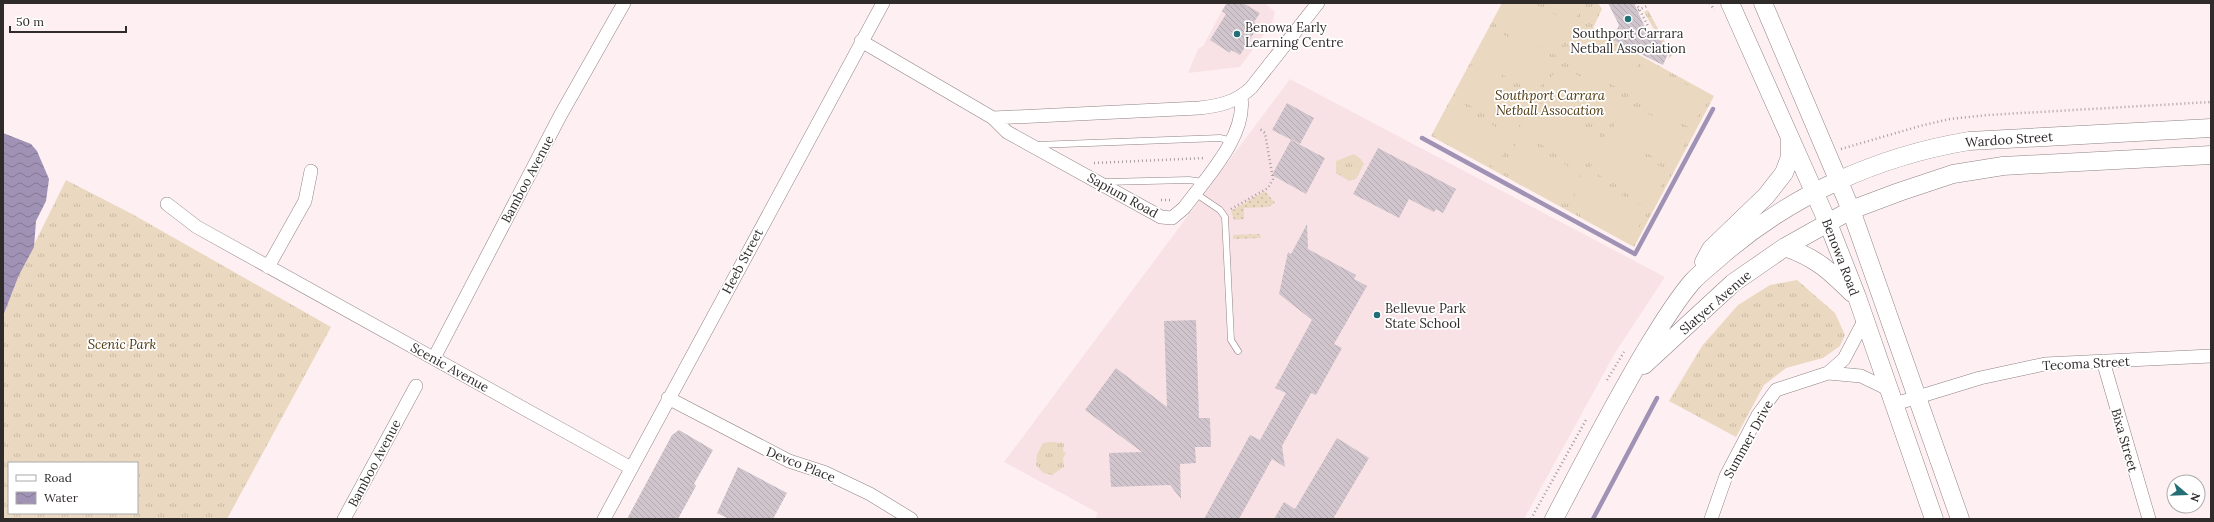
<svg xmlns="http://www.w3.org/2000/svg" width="2214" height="522" viewBox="0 0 2214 522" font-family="Lora,serif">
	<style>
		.built { fill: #f9e2e5 }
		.grass { fill: url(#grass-tufts); fill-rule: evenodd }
		.garden { fill: url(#garden-dots) }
		.pitch { fill: #ead8c0 }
		.water { fill: url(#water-waves) }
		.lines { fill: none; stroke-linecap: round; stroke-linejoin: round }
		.stream { stroke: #a092b4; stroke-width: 4.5 }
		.building { fill: url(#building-back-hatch) }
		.service-casing { stroke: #8f8284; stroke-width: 7 }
		.minor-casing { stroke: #8f8284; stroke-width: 14 }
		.secondary-casing { stroke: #8f8284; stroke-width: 19 }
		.path { stroke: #a69c9d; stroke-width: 2.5; stroke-dasharray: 1 3; stroke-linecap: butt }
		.service { stroke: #fff; stroke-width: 6 }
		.minor { stroke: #fff; stroke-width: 13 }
		.secondary { stroke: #fff; stroke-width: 18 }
		.poi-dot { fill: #246e76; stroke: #fff; stroke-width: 1.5 }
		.labels { text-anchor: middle; stroke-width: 3.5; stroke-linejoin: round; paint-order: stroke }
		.poi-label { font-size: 13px; fill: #302b2b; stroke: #fff; text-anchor: start }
		.park-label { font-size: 13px; font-style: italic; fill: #4e360c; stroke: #fff }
		.street-label { font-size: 13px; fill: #302b2b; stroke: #fff }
	</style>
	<defs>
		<pattern id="grass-tufts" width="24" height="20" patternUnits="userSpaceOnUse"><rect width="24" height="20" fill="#ead8c0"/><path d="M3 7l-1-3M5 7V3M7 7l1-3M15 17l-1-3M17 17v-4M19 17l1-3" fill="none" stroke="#c9baa5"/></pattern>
		<pattern id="garden-dots" width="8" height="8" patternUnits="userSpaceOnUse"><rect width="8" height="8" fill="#ead8c0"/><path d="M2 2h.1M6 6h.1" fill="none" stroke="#c9baa5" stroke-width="1.8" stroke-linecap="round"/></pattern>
		<pattern id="water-waves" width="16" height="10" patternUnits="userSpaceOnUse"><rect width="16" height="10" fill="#a092b4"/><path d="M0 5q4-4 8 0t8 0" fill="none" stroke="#837793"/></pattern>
		<pattern id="building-back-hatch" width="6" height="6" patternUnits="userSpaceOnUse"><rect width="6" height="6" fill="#d0c5cc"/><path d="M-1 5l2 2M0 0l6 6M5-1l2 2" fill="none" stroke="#b3a9af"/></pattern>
	</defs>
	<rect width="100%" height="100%" fill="#fef0f2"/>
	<path class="built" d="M1226,3H1265L1275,12L1272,23L1240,67L1188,73L1198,49L1203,46Z
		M1290,79L1665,277L1615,353L1524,519H1095L1098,513L1004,462Z"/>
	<path class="grass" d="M1502,3H1598L1602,9L1593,28L1613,36L1612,40L1714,96L1634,247L1431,136Z
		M1648,10L1672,55L1668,59L1669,55L1644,12Z
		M1354,154L1361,159L1364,164L1356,179L1349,181L1336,173V161Z
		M66,180L132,214L331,327L227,519H3V316L19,275ZM9,463H137V513H9Z
		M1797,280L1835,313L1845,335L1840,346L1823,358L1786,368L1764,385L1736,437L1669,401L1702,346L1738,305L1770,285Z
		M1050,442L1064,443L1063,451L1066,453L1063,458L1064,467L1052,475L1043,473L1036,465L1037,454L1043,443Z"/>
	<path class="garden" d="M1265,191L1275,203L1268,207L1244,208V219L1234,220L1231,211Z
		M1260,234L1261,238L1233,239V235Z"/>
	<path class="pitch" d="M1504,3H1533L1573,24L1557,56L1494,23Z
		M1548,3H1584L1576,18Z
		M1578,26L1641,59L1624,91L1561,58Z
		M1491,28L1554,62L1537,93L1474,60Z
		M1645,63L1708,96L1691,128L1628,95Z
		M1471,65L1534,98L1517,130L1454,97Z
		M1558,65L1621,98L1605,129L1542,96Z
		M1537,102L1600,135L1584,167L1521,134Z
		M1626,102L1689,135L1673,167L1610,134Z
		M1450,103L1513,136L1496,168L1433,135Z
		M1606,138L1669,171L1652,203L1589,170Z
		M1518,139L1581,173L1564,204L1502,171Z
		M1585,176L1648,209L1631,241L1568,208Z"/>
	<path class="water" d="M3,133L31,144L37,151L49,179L46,201L36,221L34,247L19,275L3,316Z"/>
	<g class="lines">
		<path class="stream" d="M1422,138L1635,254L1713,109
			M1593,519L1657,398"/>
	</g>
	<path class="building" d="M1227,3H1243L1260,13L1254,22L1259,25L1240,55L1231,50L1230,53L1210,40L1226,14L1222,11Z
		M1608,3H1634L1648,34L1661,41L1668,54L1663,65L1612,40L1619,25Z
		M1287,103L1314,118L1300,144L1272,130Z
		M1291,140L1325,158L1306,194L1272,175Z
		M1378,148L1456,189L1443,213L1436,209L1434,212L1409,199L1399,218L1353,194Z
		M1307,224L1308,249L1356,275L1354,279L1367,286L1334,344L1342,348L1316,395L1311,393L1282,446L1285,467L1272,459L1239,519H1204L1250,435L1260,440L1286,393L1275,388L1312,320L1279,294L1288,252L1291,254Z
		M1196,320L1199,418H1210L1211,447H1195L1196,463L1180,464L1181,499L1170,485L1111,487L1109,453L1142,452L1085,410L1116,368L1167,407L1164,321Z
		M679,430L713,450L694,484L696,486L678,519H627L672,435Z
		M1337,438L1369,458L1333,519H1274L1284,502L1295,509Z
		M738,467L787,493L773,519H729L717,513Z"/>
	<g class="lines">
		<defs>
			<path id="service" d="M1037,145L1220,138L1232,141
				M1105,182L1189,180L1203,182
				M1195,193L1220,210L1225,217L1231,340L1238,351"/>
			<path id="minor" d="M861,41L993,118L1199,108C1219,106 1236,102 1251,88L1318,3
				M993,118L1007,132L1161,217L1172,218L1184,208C1206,178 1247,136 1241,97
				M167,204L197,227L631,468
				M268,267L305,201L311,171
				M434,358L560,116L624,3
				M2103,361L2149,519
				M1828,373L1844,359L1865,319
				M668,398L789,461L826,473L870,494L911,519
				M1895,404L1980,378L2045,364L2211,356
				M344,519L416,386
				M604,519L883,3
				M1711,519L1726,476L1758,415L1776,390L1828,373L1861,376L1890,390"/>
			<path id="secondary" d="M1730,3L1828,223L1857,297L1934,519
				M1763,3L1851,210L1960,519
				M1785,247C1816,258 1829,270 1852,293
				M1704,262L1711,249L1766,196L1784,173L1790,157V138
				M1644,365L1733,283L1785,247L1851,210L1899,192L1953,174L2003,166L2211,155
				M1554,519C1584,462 1613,405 1646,350C1660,327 1674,303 1692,282C1700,273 1711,265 1721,256C1791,195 1878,156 1969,141L2211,128"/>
		</defs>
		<use href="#service" class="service-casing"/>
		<use href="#minor" class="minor-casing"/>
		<use href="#secondary" class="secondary-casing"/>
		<path class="path" d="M1636,3L1648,26L1644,28
			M1710,3L1714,10
			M1638,10L1647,6
			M1841,149L1920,126L1950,119L1988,115L2211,102
			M1094,163L1205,158
			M1161,200H1172
			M1231,209L1268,188L1273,179L1265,133L1260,129
			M1607,380L1624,352
			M1531,519L1587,418"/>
		<use href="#service" class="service"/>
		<use href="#minor" class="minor"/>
		<use href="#secondary" class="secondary"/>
	</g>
	<g class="poi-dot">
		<circle cx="1628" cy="19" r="4"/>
		<circle cx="1237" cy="34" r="4"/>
		<circle cx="1377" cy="315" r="4"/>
	</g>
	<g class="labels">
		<g class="poi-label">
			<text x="1245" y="32">Benowa Early<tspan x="1245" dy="15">Learning Centre</tspan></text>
			<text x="1628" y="38" text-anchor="middle">Southport Carrara<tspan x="1628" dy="15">Netball Association</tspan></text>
			<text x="1385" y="313">Bellevue Park<tspan x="1385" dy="15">State School</tspan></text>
		</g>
		<g class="park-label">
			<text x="1550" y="100">Southport Carrara<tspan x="1550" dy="15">Netball Assocation</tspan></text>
			<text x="122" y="349">Scenic Park</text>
		</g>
		<g class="street-label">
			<text transform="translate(2009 139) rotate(-4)" y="5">Wardoo Street</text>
			<text transform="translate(527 179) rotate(-62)" y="5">Bamboo Avenue</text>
			<text transform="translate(1123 195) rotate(29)" y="5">Sapium Road</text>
			<text transform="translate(1841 257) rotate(69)" y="5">Benowa Road</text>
			<text transform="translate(742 261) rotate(-62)" y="5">Heeb Street</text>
			<text transform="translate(1715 302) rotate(-41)" y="5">Slatyer Avenue</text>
			<text transform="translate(2086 363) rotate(-3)" y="5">Tecoma Street</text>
			<text transform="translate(450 367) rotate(29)" y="5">Scenic Avenue</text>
			<text transform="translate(1748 439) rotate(-61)" y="5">Summer Drive</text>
			<text transform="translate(2125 440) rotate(74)" y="5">Bixa Street</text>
			<text transform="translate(374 463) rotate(-62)" y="5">Bamboo Avenue</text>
			<text transform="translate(801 464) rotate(22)" y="5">Devco Place</text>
		</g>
	</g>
	<rect width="2214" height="522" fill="none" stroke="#302b2b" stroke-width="8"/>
	<rect x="8" y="462" width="130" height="52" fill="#ffffff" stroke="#acaaaa"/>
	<rect x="16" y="475" width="20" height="6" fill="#ffffff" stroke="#acaaaa"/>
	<text x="44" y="482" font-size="12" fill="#302b2b">Road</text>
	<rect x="16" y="492" width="20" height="12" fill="url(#water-waves)" stroke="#acaaaa"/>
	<text x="44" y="502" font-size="12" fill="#302b2b">Water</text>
	<g transform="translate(2186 494) rotate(109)"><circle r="19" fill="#ffffff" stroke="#acaaaa"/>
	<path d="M0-3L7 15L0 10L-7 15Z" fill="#246e76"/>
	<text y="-6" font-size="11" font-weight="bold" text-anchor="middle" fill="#302b2b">N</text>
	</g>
	<path d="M10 26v6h116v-6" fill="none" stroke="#302b2b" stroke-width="2"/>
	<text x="16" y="26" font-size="12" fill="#302b2b" stroke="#ffffff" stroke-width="3" paint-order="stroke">50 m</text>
</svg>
